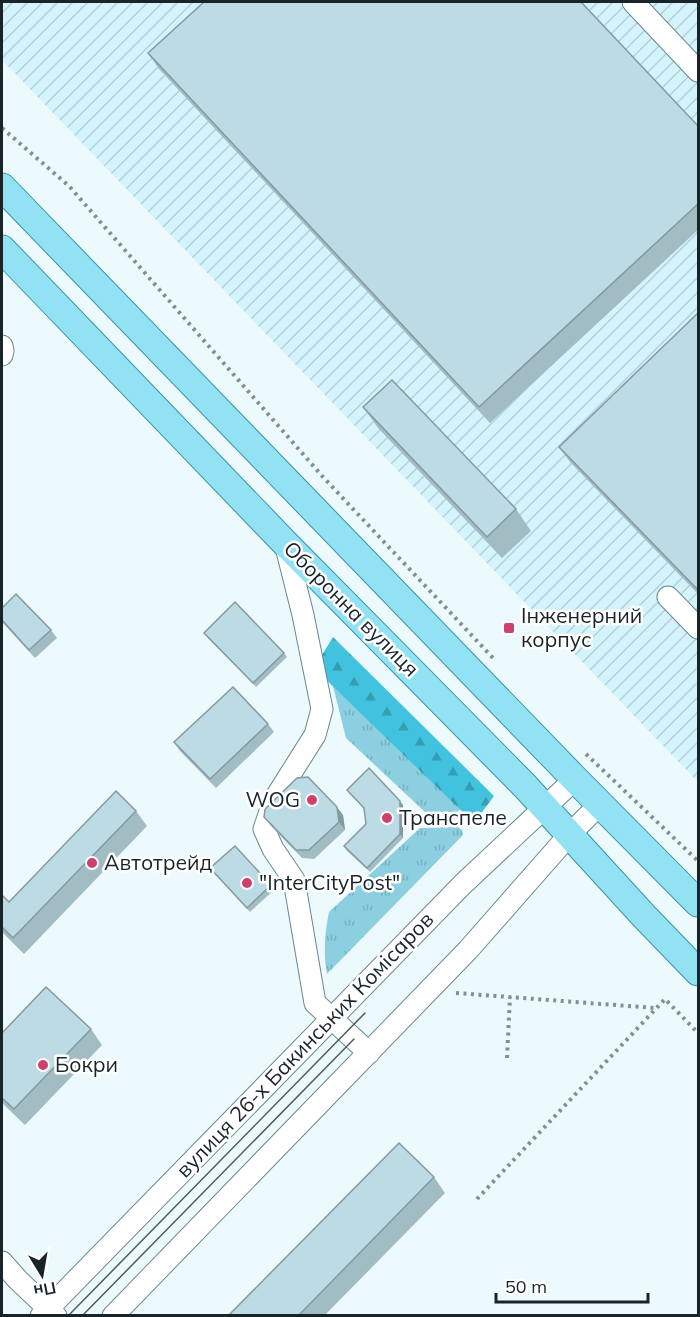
<svg xmlns="http://www.w3.org/2000/svg" width="700" height="1317" viewBox="0 0 700 1317" font-family="Mulish,sans-serif">
	<style>
		.industrial { fill: url(#industrial-furrows) }
		.grass { fill: url(#grass-tufts) }
		.forest { fill: url(#forest-firs) }
		.lines { fill: none; stroke-linecap: round; stroke-linejoin: round }
		.minor-casing { stroke: #6a888f; stroke-width: 23 }
		.major-casing { stroke: #3993a7; stroke-width: 29 }
		.path { stroke: #839093; stroke-width: 4; stroke-dasharray: 3 4.5; stroke-linecap: butt }
		.minor { stroke: #fff; stroke-width: 21 }
		.major { stroke: #93e2f4; stroke-width: 27 }
		.tram { stroke: #4f5b5e; stroke-width: 1.5 }
		.wall { fill: #a2bcc4 }
		.shaded-wall { fill: #8499a0 }
		.building { fill: #bcdbe4; stroke: #8499a0; stroke-width: 1.5 }
		.poi-dot { fill: #ce416e; stroke: #fff; stroke-width: 2 }
		.labels { text-anchor: middle; stroke-width: 5; stroke-linejoin: round; paint-order: stroke }
		.street-label { font-size: 21px; fill: #182427; stroke: #fff }
		.poi-label { font-size: 21px; fill: #182427; stroke: #fff; text-anchor: start }
	</style>
	<defs>
		<pattern id="industrial-furrows" width="10" height="10" patternUnits="userSpaceOnUse" patternTransform="scale(1.5)"><rect width="10" height="10" fill="#d3f4fc"/><path d="M-1 1l2-2M0 10L10 0M9 11l2-2" fill="none" stroke="#b4d1d8"/></pattern>
		<pattern id="grass-tufts" width="24" height="20" patternUnits="userSpaceOnUse" patternTransform="scale(1.5)"><rect width="24" height="20" fill="#8ccfe0"/><path d="M3 7l-1-3M5 7V3M7 7l1-3M15 17l-1-3M17 17v-4M19 17l1-3" fill="none" stroke="#78b2c0"/></pattern>
		<pattern id="forest-firs" width="22" height="20" patternUnits="userSpaceOnUse" patternTransform="scale(1.5)"><rect width="22" height="20" fill="#41c2de"/><path d="M5 1l3.5 6h-7zM16 11l3.5 6h-7z" fill="#359db4"/></pattern>
	</defs>
	<rect width="100%" height="100%" fill="#edfafd"/>
	<path class="industrial" d="M2,2H698V782L2,60Z"/>
	<path class="grass" d="M333,686L463,807L457,812H425L346,738Z
		M458,827L462,830L463,835L327,974C323,954 325,931 329,912L420,828Z"/>
	<path class="forest" d="M333,637L494,796L474,823L314,668Z"/>
	<g class="lines">
		<defs>
			<path id="minor" d="M633,2L698,71
				M2,346L3,351L2,355
				M285,543L303,615L322,709L315,735L274,800L264,829L273,849L294,880L315,1003L369,1053
				M668,597L698,628
				M2,1262L18,1280L56,1316
				M41,1316L463,884L575,779
				M113,1316L468,950L570,834L599,805"/>
			<path id="major" d="M2,187L575,779L698,903
				M2,249L285,543L525,786L643,915L698,972"/>
		</defs>
		<use href="#minor" class="minor-casing"/>
		<use href="#major" class="major-casing"/>
		<path class="path" d="M2,128L69,186L323,477L493,658
			M586,754L698,861
			M456,993L655,1008
			M507,1058L510,997
			M477,1199L665,999L698,1033"/>
		<use href="#minor" class="minor"/>
		<use href="#major" class="major"/>
		<path class="tram" d="M68,1316L365,1013
			M82,1316L354,1039"/>
	</g>
	<path class="wall" d="M148,53L699,127V229L490,423L159,69Z
		M699,312V595L570,462L559,447Z
		M363,407L516,509L531,531L502,558L378,428Z
		M2,608L51,630L57,638L35,658L2,622Z
		M204,633L284,653L287,657L256,687L207,637Z
		M268,724L274,732L216,788L180,751L174,742Z
		M347,790L403,805V838L370,872L347,851L344,846L366,824L364,809Z
		M136,811L147,826L24,954L2,932V895L9,902Z
		M343,815L345,830L314,859L302,858L270,825L264,817Z
		M210,868L271,885L274,890L250,912Z
		M91,1029L102,1045L25,1125L2,1103V1033Z
		M434,1177L445,1193L324,1316H228Z"/>
	<path class="shaded-wall" d="M400,801L403,805V838L400,834Z
		M337,807L343,815L345,830L339,822Z"/>
	<path class="building" d="M204,2H581L699,127V203L479,407L148,53Z
		M699,312V591L559,447Z
		M392,380L516,509L487,537L363,407Z
		M16,594L51,630L29,650L2,620V608Z
		M235,602L284,653L253,683L204,633Z
		M233,687L268,724L210,779L174,742Z
		M369,768L400,801V834L367,868L344,846L366,824L364,808L347,790Z
		M308,777L337,807L339,822L309,850H296L264,817L265,809L297,778Z
		M116,791L136,811L13,938L2,927V895L9,902Z
		M235,846L271,885L247,908L210,868Z
		M46,987L91,1029L14,1109L2,1098V1033Z
		M399,1143L434,1177L298,1316H228Z"/>
	<g class="poi-dot">
		<rect x="503" y="622" width="12" height="12" rx="3"/>
		<circle cx="312" cy="800" r="6"/>
		<circle cx="387" cy="818" r="6"/>
		<circle cx="92" cy="863" r="6"/>
		<circle cx="247" cy="883" r="6"/>
		<circle cx="43" cy="1065" r="6"/>
	</g>
	<g class="labels">
		<g class="street-label">
			<text transform="translate(351 609) rotate(45)" y="7">Оборонна вулиця</text>
			<text transform="translate(305 1045) rotate(-46)" y="7">вулиця 26-х Бакинських Комісаров</text>
		</g>
		<g class="poi-label">
			<text x="521" y="623">Інженерний<tspan x="521" dy="24">корпус</tspan></text>
			<text x="300" y="807" text-anchor="end">WOG</text>
			<text x="399" y="825">Транспеле</text>
			<text x="104" y="870">Автотрейд</text>
			<text x="259" y="890">"InterCityPost"</text>
			<text x="55" y="1072">Бокри</text>
		</g>
	</g>
	<rect width="700" height="1317" fill="none" stroke="#182427" stroke-width="6"/>
	<g transform="translate(42 1275) rotate(169)" stroke="#ffffff" stroke-width="4.5" paint-order="stroke">
	<path d="M0-4.5L10 22L0 15L-10 22Z" fill="#182427"/>
	<text y="-9" font-size="16" font-weight="bold" text-anchor="middle" fill="#182427">Пн</text>
	</g>
	<path d="M496 1293v9h152v-9" fill="none" stroke="#182427" stroke-width="3"/>
	<text x="505" y="1293" font-size="18" fill="#182427" stroke="#ffffff" stroke-width="4.5" paint-order="stroke">50 m</text>
</svg>
